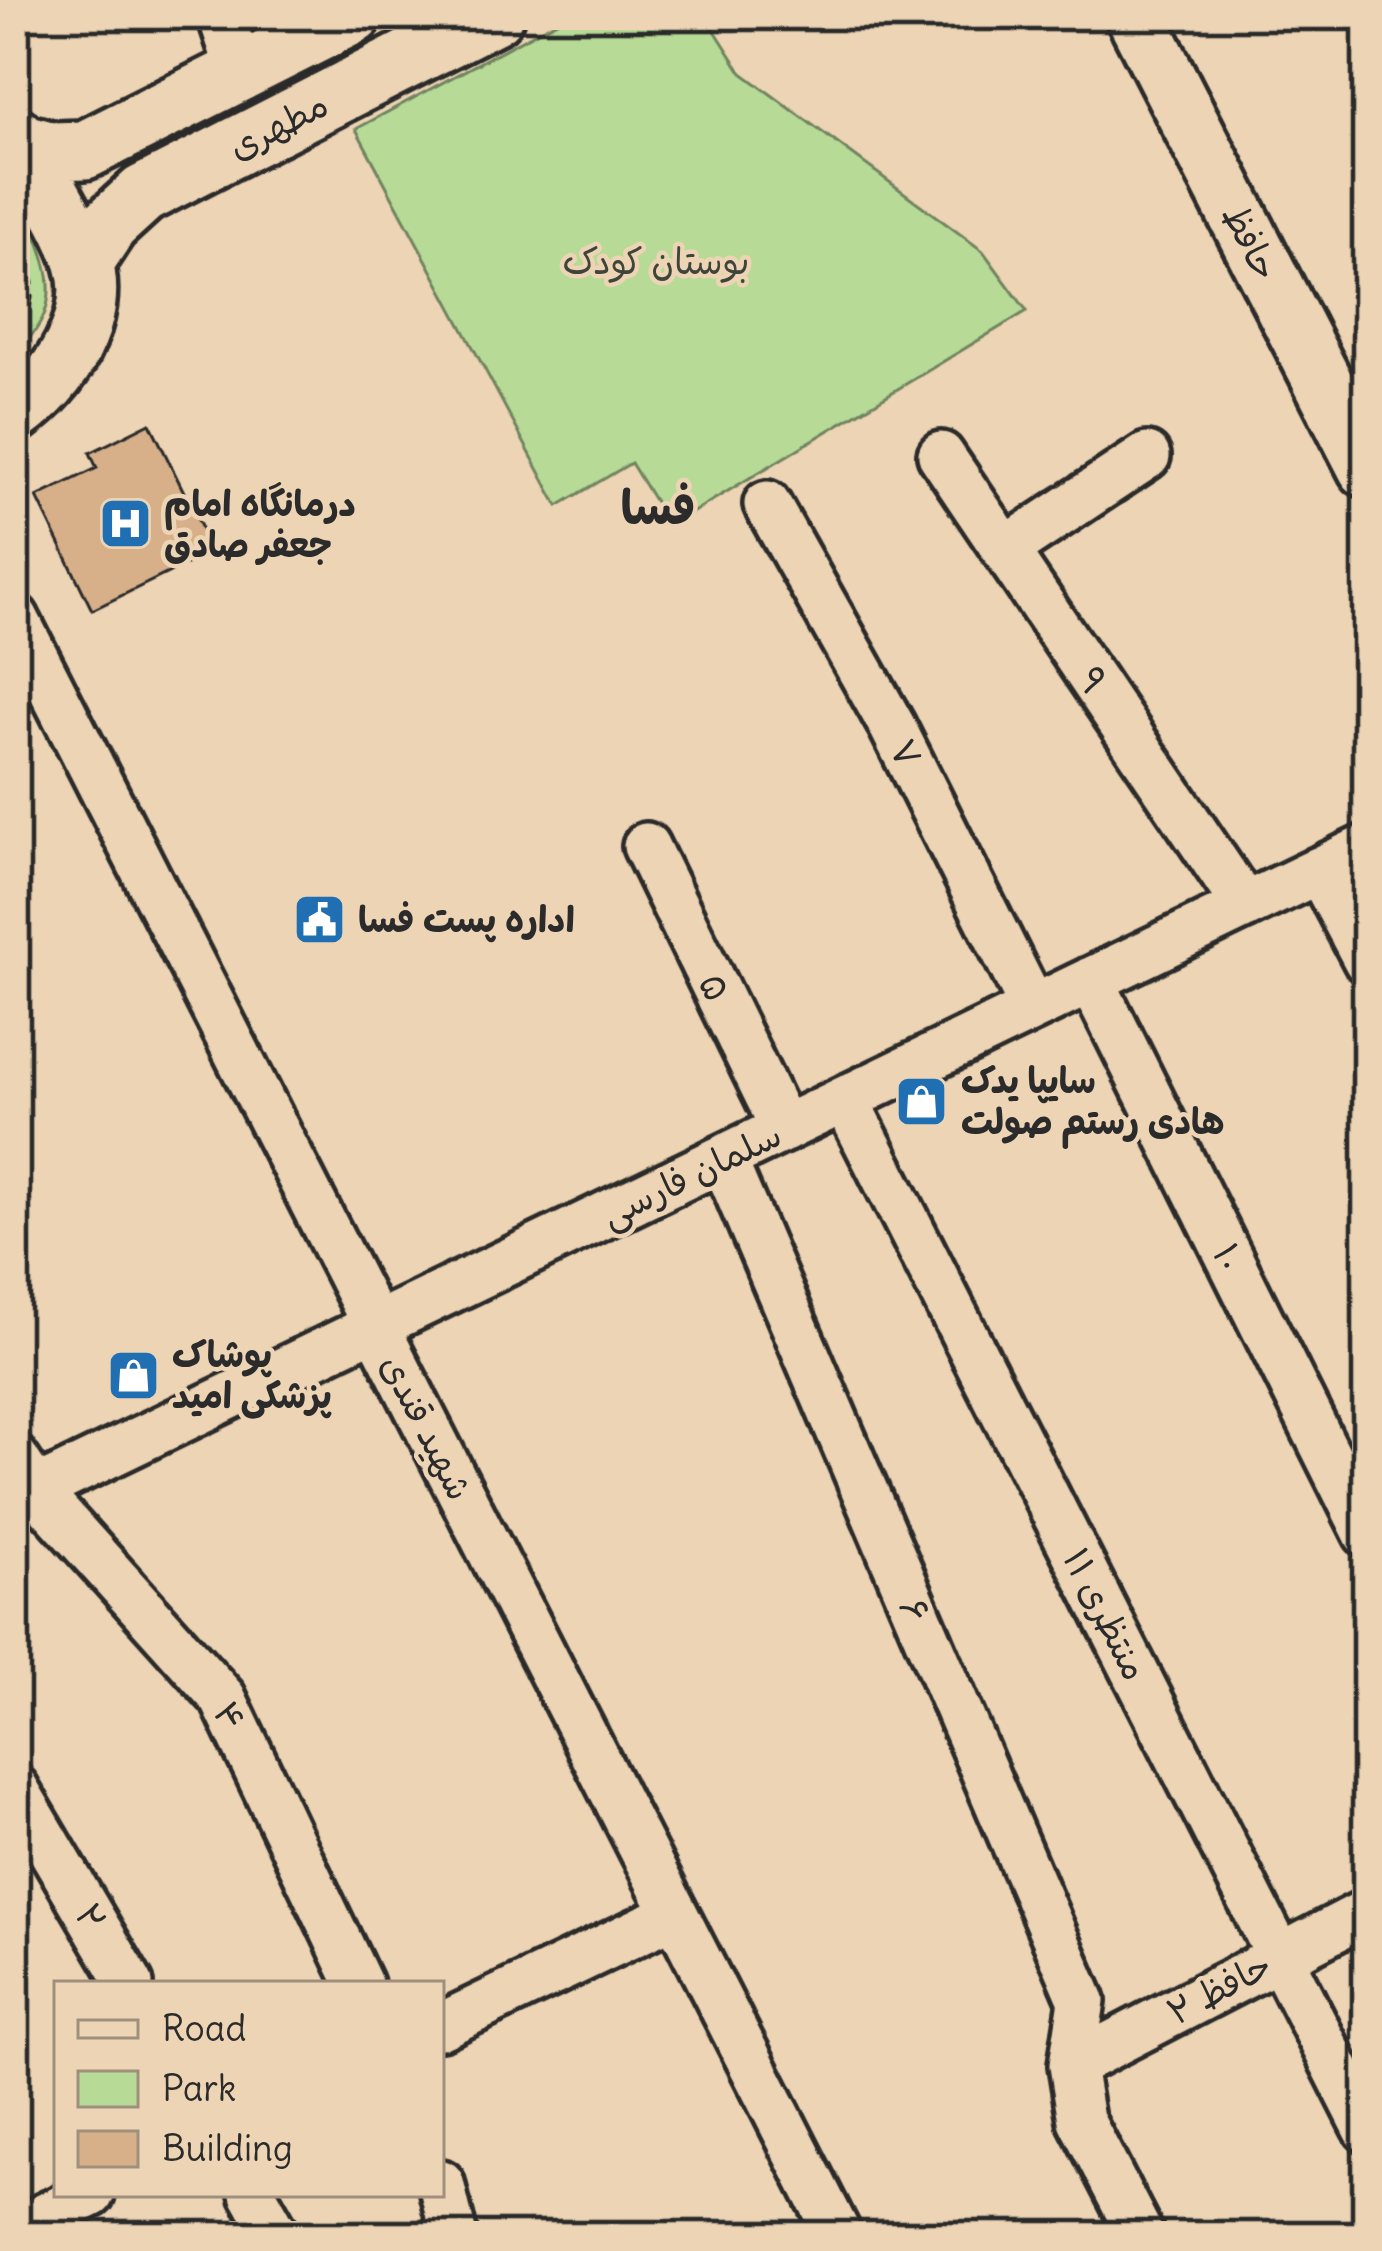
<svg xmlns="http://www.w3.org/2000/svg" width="1382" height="2251" viewBox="0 0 1382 2251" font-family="Delius,'Playpen Sans Arabic',sans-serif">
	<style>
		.green { fill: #b7db96; stroke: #718360; stroke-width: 3 }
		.building { fill: #d7b08a; stroke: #2b2b2b; stroke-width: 3 }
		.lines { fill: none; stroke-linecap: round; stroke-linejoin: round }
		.minor-casing { stroke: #2b2b2b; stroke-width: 54 }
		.major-casing { stroke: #2b2b2b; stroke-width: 66 }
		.path { stroke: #2b2b2b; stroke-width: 8; stroke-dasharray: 12 9; stroke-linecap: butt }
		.minor { stroke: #ecd4b4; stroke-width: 45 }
		.major { stroke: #ecd4b4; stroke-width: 57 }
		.labels { text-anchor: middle; stroke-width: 9; stroke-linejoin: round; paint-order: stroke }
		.street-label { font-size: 36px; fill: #2b2b2b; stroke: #ecd4b4 }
		.park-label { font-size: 36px; fill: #40453b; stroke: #ecd4b4 }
		.poi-label { font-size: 36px; font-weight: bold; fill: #2b2b2b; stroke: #ecd4b4; text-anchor: start }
		.district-label { font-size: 48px; font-weight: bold; fill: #2b2b2b; stroke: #ecd4b4 }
	</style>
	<rect width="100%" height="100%" fill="#ecd4b4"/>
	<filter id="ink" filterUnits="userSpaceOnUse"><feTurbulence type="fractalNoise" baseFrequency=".00833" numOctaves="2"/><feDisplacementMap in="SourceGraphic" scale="24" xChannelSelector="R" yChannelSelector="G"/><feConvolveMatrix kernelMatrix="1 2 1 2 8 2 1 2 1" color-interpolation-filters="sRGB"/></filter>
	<g filter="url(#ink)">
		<path class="green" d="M568,15H705L742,73L983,251L1027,311L670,526L631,463L558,506L356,129Z
			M15,187C39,247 78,302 15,351Z"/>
		<path class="building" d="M150,423L213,551L92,610L37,497L97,468L90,453Z"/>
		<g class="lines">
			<defs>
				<path id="minor" d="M221,15L240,73
					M941,455L1245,906
					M767,504L892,726L1033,1008
					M1005,550L1147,456
					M15,617L839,2236
					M646,846L784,1129
					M1319,870L1367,961
					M1091,980L1367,1534
					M845,1099L1367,2129
					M723,1158L1082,2001L1072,2065L1081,2120L1141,2236
					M15,1458L36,1490L223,1698L359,1984
					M15,1500L1367,847
					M15,1788L130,1984
					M441,2026L675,1914
					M1072,2065L1367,1912
					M441,2183L454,2236
					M253,2194L277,2236
					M15,2231L91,2194"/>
				<path id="major" d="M1135,15L1367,468
					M15,136L23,143C42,180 69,220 83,260C102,318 60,381 15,413
					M23,143L53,151L85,150L353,15
					M84,263L109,225L143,194L494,15"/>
			</defs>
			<use href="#minor" class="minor-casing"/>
			<use href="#major" class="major-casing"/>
			<path class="path" d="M15,323C38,302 31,273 22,247"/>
			<use href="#minor" class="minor"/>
			<use href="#major" class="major"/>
		</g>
	</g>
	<defs>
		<symbol id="hospital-square" viewBox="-11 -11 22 22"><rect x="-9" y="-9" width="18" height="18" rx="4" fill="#1f6fb2" stroke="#ecd4b4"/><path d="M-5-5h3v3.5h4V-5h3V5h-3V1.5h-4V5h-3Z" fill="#fff"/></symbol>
		<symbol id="civic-square" viewBox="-11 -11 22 22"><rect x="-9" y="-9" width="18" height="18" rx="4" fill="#1f6fb2" stroke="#ecd4b4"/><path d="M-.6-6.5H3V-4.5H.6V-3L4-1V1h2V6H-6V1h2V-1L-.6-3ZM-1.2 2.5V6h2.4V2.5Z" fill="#fff"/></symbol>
		<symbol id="shop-square" viewBox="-11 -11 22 22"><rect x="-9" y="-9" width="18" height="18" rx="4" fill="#1f6fb2" stroke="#ecd4b4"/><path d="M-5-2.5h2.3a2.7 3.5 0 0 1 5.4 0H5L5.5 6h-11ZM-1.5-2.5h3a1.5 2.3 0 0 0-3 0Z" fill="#fff"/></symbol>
	</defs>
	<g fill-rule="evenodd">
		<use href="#hospital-square" x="96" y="494" width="59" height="59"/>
		<use href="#civic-square" x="290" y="890" width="59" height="59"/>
		<use href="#shop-square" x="892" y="1072" width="59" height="59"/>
		<use href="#shop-square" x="104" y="1346" width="59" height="59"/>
	</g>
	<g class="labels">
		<g class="street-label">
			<text transform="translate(278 125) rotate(-27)" y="13">مطهری</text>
			<text transform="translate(1251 242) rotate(63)" y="13">حافظ</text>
			<text transform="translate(1093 680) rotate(56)" y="13">۹</text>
			<text transform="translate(906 753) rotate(63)" y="13">۷</text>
			<text transform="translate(715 987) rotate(64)" y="13">۵</text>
			<text transform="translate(691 1174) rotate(-26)" y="13">سلمان فارسی</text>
			<text transform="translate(1229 1257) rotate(64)" y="13">۱۰</text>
			<text transform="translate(427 1427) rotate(63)" y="13">شهید قندی</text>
			<text transform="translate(915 1610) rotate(67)" y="13">۶</text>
			<text transform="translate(1106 1614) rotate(63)" y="13">منتظری ۱۱</text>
			<text transform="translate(230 1716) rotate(61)" y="13">۴</text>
			<text transform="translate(91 1917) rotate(60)" y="13">۲</text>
			<text transform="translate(1219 1988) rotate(-28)" y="13">حافظ ۲</text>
		</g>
		<g class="park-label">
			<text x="656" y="274">بوستان کودک</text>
		</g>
		<g class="poi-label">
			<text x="164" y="516">درمانگاه امام<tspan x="164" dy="41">جعفر صادق</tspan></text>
			<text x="358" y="932">اداره پست فسا</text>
			<text x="961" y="1093">سایپا یدک<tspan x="961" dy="41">هادی رستم صولت</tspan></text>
			<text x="172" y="1367">پوشاک<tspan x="172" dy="41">پزشکی امید</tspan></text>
		</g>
		<g class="district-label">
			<text x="658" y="524">فسا</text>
		</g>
	</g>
	<rect width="1382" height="2251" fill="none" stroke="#ecd4b4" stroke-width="60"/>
	<rect x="30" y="30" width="1322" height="2191" fill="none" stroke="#2b2b2b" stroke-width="4.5" filter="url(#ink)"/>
	<rect x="54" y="1981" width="390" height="216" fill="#ecd4b4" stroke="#9f907d" stroke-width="3"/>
	<rect x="78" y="2020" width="60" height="18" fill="#ecd4b4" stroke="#9f907d" stroke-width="3"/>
	<text x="162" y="2041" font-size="36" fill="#2b2b2b">Road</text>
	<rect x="78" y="2071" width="60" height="36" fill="#b7db96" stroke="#9f907d" stroke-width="3"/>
	<text x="162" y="2101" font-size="36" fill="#2b2b2b">Park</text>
	<rect x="78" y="2131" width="60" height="36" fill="#d7b08a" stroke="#9f907d" stroke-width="3"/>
	<text x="162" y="2161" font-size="36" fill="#2b2b2b">Building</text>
</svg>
